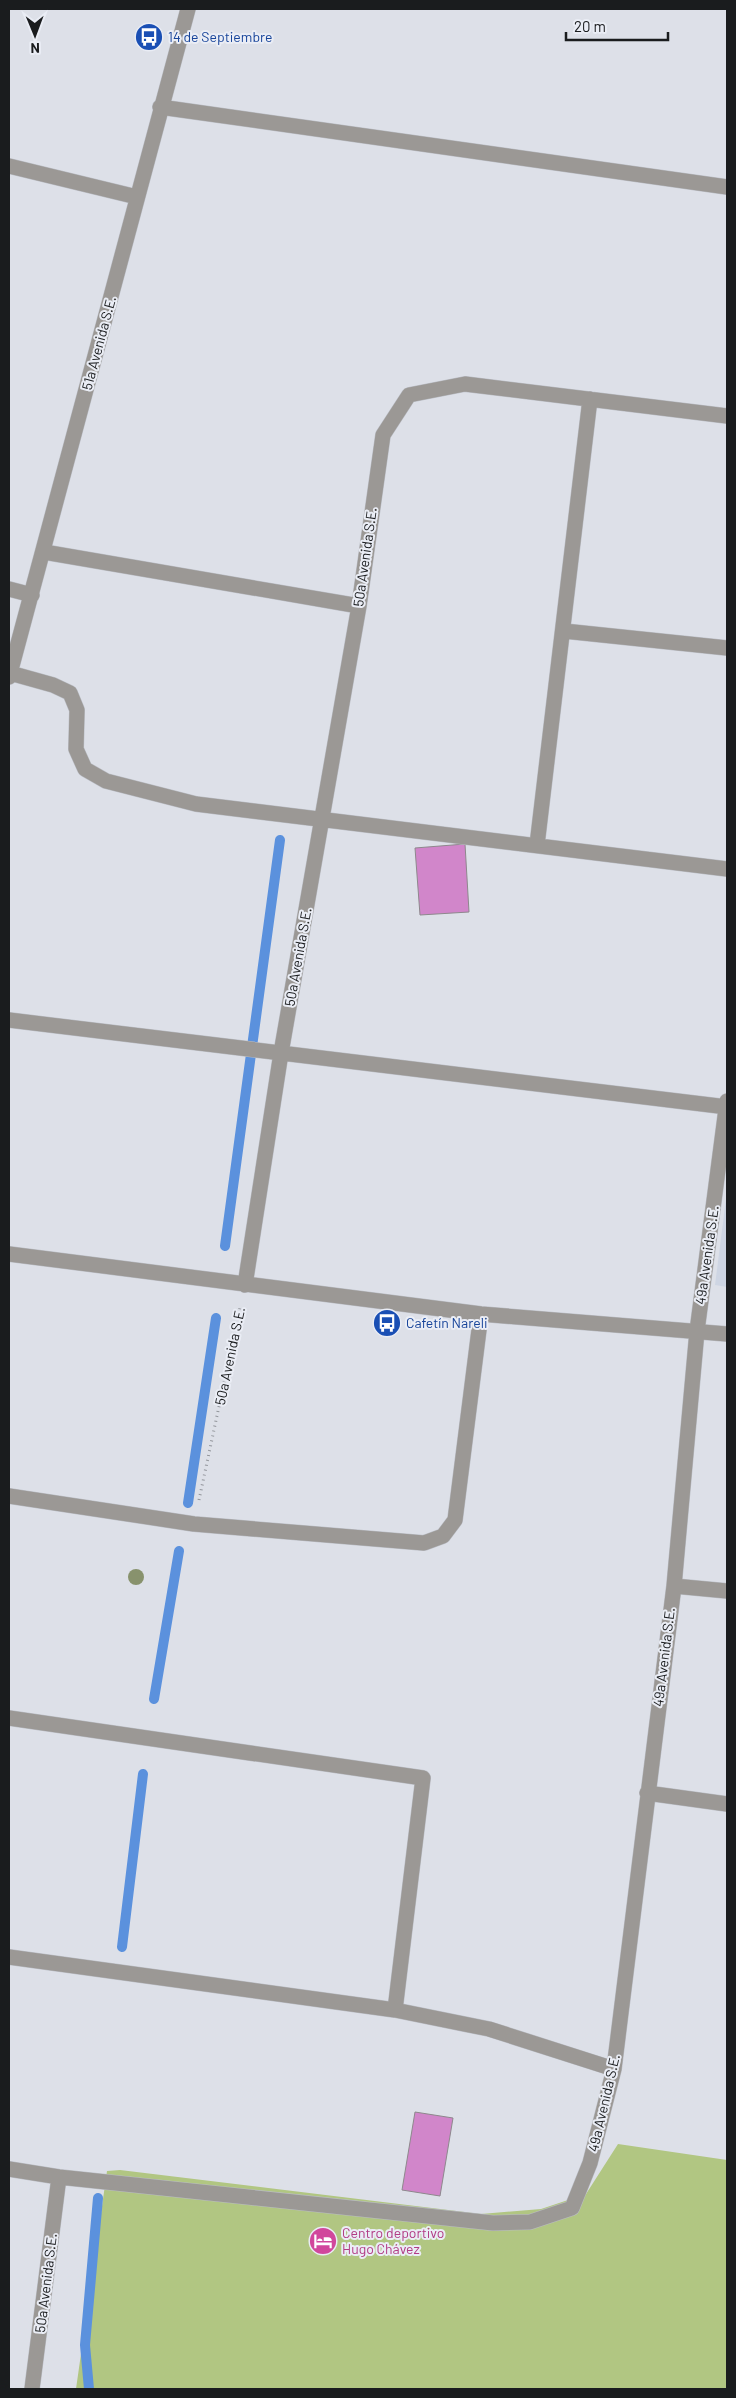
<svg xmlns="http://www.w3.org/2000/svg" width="736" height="2398" viewBox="0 0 736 2398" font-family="Barlow,sans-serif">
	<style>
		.built { fill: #ced5e3 }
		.green { fill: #b1c682 }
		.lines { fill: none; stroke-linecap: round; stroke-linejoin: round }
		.stream { stroke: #5b91dd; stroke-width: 10 }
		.building { fill: #d186ca; stroke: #8e888d }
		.street-casing { stroke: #babdc4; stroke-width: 16 }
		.path { stroke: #93969c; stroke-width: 3; stroke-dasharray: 1 4; stroke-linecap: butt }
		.street { stroke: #9b9895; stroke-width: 15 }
		.tree { fill: #88926d }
		.labels { text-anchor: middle; stroke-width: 4; stroke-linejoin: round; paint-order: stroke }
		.transit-label { font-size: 14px; fill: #164399; stroke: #eaedf5; text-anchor: start }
		.street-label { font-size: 14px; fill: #1a1c1e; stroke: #eaedf5 }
		.hotel-label { font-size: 14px; fill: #b23c85; stroke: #eaedf5; text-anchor: start }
	</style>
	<rect width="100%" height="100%" fill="#dde0e8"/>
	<path class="built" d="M727,1191V1287L715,1285Z"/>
	<path class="green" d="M618,2144L727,2160V2389H76L107,2171L120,2170L481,2214L541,2209L586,2194Z"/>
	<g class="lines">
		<path class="stream" d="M225,1246L280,840
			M188,1503L216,1318
			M154,1699L179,1551
			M122,1947L143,1774
			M89,2389L85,2345L98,2198"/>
	</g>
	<path class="building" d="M465,844L469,912L420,915L415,848Z
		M415,2112L453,2118L440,2196L402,2190Z"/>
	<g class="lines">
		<defs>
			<path id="street" d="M160,107L727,187
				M9,166L137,197
				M44,552L359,606
				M9,589L32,595
				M564,631L727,648
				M10,673L53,685L70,693L77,710L76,749L85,769L106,781L196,804L727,869
				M9,677L188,9
				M537,845L590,399
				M9,1020L727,1107
				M9,1254L481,1314L727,1334
				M245,1285L281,1053L359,606L383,435L409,395L465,384L727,416
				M9,1496L194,1524L424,1543L443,1536L455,1520L481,1314
				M674,1586L727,1591
				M9,1718L423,1778L395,2010
				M647,1793L727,1804
				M9,1957L395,2010L489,2029L614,2069
				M9,2169L59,2177L493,2223L530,2222L572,2208L590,2163L614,2069L674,1586L697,1331L727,1101
				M32,2389L59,2177"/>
		</defs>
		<use href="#street" class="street-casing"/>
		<path class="path" d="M199,1500L240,1308"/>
		<use href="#street" class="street"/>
	</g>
	<circle class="tree" cx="136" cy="1577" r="8"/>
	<defs>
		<symbol id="bus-disc" viewBox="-11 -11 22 22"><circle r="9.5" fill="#1a4fb4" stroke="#eaedf5"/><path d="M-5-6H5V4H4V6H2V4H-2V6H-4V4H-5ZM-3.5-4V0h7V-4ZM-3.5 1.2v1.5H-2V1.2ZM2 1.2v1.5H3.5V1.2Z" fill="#fff"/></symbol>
		<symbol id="hotel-disc" viewBox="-11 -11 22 22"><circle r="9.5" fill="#d1479c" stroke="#eaedf5"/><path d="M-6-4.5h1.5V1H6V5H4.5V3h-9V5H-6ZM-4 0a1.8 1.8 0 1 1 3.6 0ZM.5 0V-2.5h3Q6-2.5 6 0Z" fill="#fff"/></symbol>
	</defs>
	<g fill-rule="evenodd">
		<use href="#bus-disc" x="133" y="21" width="32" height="32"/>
		<use href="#bus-disc" x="371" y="1307" width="32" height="32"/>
		<use href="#hotel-disc" x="307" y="2225" width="32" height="32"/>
	</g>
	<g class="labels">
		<g class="transit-label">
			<text x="168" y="42">14 de Septiembre</text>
			<text x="406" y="1328">Cafetín Nareli</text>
		</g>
		<g class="street-label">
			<text transform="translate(99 343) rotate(-75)" y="5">51a Avenida S.E.</text>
			<text transform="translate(365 557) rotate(-82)" y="5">50a Avenida S.E.</text>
			<text transform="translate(298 957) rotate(-80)" y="5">50a Avenida S.E.</text>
			<text transform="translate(707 1255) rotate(-82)" y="5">49a Avenida S.E.</text>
			<text transform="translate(230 1356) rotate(-78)" y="5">50a Avenida S.E.</text>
			<text transform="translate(664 1657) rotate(-83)" y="5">49a Avenida S.E.</text>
			<text transform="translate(604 2103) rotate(-77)" y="5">49a Avenida S.E.</text>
			<text transform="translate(46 2283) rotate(-83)" y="5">50a Avenida S.E.</text>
		</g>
		<g class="hotel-label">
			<text x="342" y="2238">Centro deportivo<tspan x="342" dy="16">Hugo Chávez</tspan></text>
		</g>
	</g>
	<rect width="736" height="2398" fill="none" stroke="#1a1c1e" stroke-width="20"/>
	<g transform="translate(35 35) rotate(179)" stroke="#eaedf5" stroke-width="4" paint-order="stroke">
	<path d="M0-4L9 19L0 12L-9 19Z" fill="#1a1c1e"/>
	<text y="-8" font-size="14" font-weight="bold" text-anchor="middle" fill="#1a1c1e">N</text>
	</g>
	<path d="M566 32v8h102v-8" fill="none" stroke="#1a1c1e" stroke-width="2.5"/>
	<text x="574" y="32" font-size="15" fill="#1a1c1e" stroke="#eaedf5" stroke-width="4" paint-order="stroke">20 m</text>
</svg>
